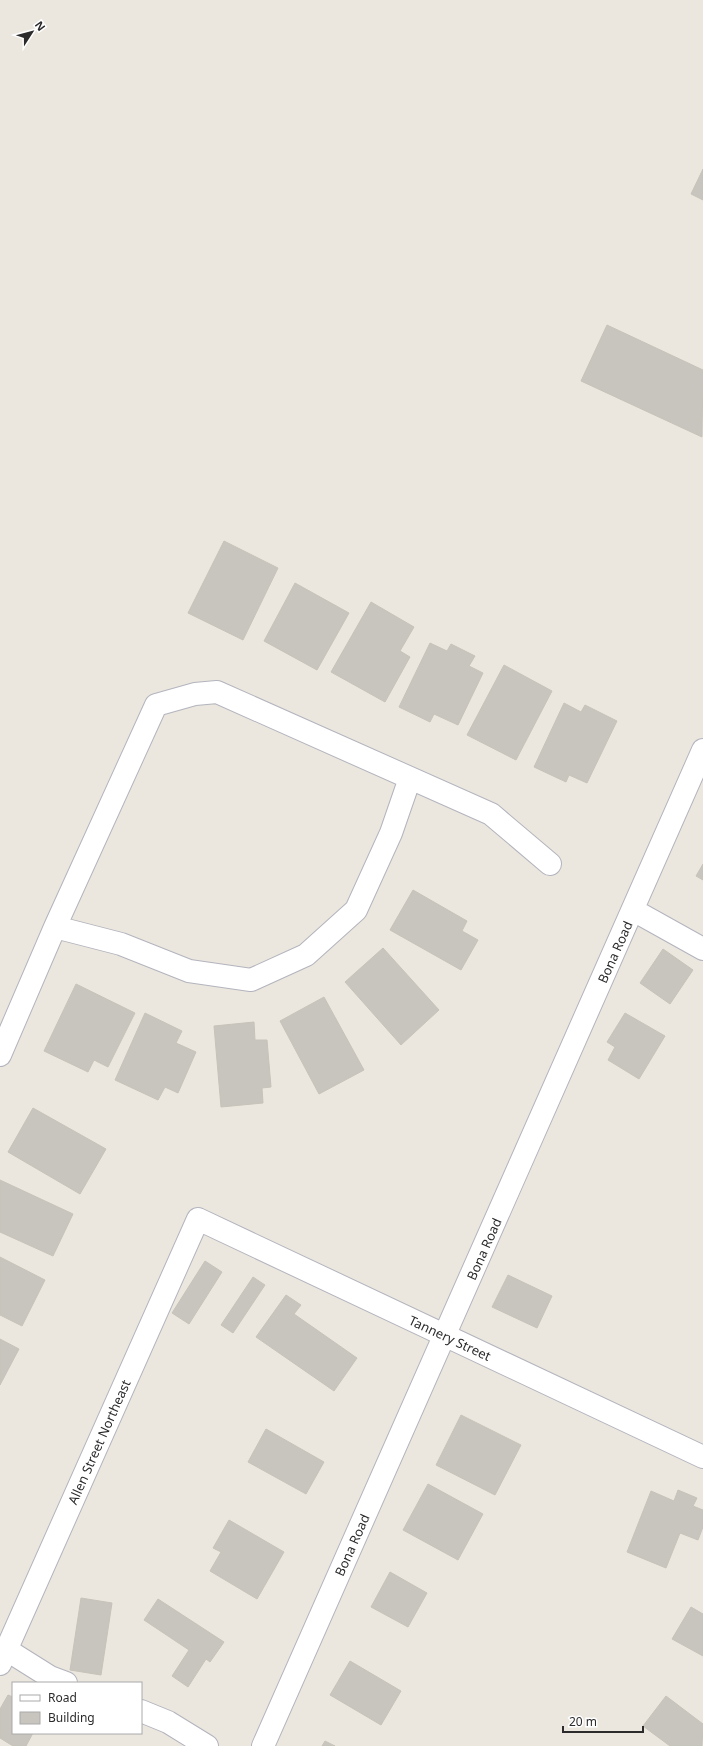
<svg xmlns="http://www.w3.org/2000/svg" width="703" height="1746" viewBox="0 0 703 1746" font-family="'Noto Sans',sans-serif">
	<style>
		.building { fill: #c7c5be; stroke: #c7c3b9 }
		.lines { fill: none; stroke-linecap: round; stroke-linejoin: round }
		.minor-casing { stroke: #b3b4bd; stroke-width: 24 }
		.minor { stroke: #fff; stroke-width: 22 }
		.labels { text-anchor: middle; stroke-width: 4; stroke-linejoin: round; paint-order: stroke }
		.street-label { font-size: 13px; fill: #2b2b2b; stroke: #fff }
	</style>
	<rect width="100%" height="100%" fill="#ebe7df"/>
	<path class="building" d="M703,169V200L691,194Z
		M607,325L703,370L702,437L581,381Z
		M224,541L278,568L243,640L188,613Z
		M295,583L349,613L317,670L264,641Z
		M371,602L414,627L400,651L410,657L385,702L331,672Z
		M430,643L447,651L451,644L475,656L469,666L483,673L458,725L434,714L430,722L399,707Z
		M504,665L552,691L516,760L467,735Z
		M564,703L581,712L585,705L617,721L587,783L569,775L566,782L534,767Z
		M703,864V880L696,876Z
		M413,890L467,921L462,931L478,940L461,970L390,930Z
		M383,948L439,1010L401,1045L345,982Z
		M663,949L693,970L670,1004L640,983Z
		M76,984L135,1013L108,1067L94,1060L88,1072L44,1051Z
		M324,997L364,1070L319,1094L280,1021Z
		M145,1013L182,1031L176,1043L196,1052L178,1093L165,1087L158,1100L115,1080Z
		M625,1013L665,1036L639,1079L608,1060L615,1047L607,1042Z
		M254,1022L255,1040H267L271,1087L262,1088L263,1103L221,1107L214,1026Z
		M33,1108L106,1149L80,1194L8,1152Z
		M0,1180L73,1214L53,1256L0,1232Z
		M0,1257L45,1280L22,1326L0,1315Z
		M205,1261L222,1272L189,1324L172,1313Z
		M508,1275L552,1296L537,1328L492,1307Z
		M253,1277L265,1285L233,1333L221,1325Z
		M286,1295L301,1305L294,1314L357,1358L334,1391L256,1337Z
		M0,1339L19,1349L0,1385Z
		M461,1415L521,1445L495,1495L436,1465Z
		M266,1429L324,1462L306,1494L248,1462Z
		M428,1484L483,1514L458,1560L403,1530Z
		M678,1490L697,1498L693,1506L703,1510V1527L698,1540L680,1533L666,1568L627,1552L651,1491L674,1501Z
		M229,1520L284,1552L257,1599L210,1571L221,1552L213,1548Z
		M390,1572L427,1593L408,1627L371,1607Z
		M81,1598L112,1603L101,1675L70,1670Z
		M158,1599L224,1642L210,1662L206,1659L188,1687L172,1676L189,1650L144,1620Z
		M691,1607L703,1614V1656L672,1639Z
		M350,1661L401,1691L381,1725L330,1695Z
		M8,1695L13,1697V1733H33L26,1746H13L0,1738V1709Z
		M666,1696L703,1724L702,1746H670L643,1726Z
		M325,1741L335,1746H322Z"/>
	<g class="lines">
		<defs>
			<path id="minor" d="M633,910L703,949
				M55,927L121,944L189,971L251,980L306,955L356,910L391,833L410,778
				M0,1055L55,927L156,705L195,694L217,692L491,814L550,864
				M7,1650L50,1677L66,1683
				M0,1664L198,1219L703,1457
				M141,1711L168,1722L207,1746
				M263,1746L703,750"/>
		</defs>
		<use href="#minor" class="minor-casing"/>
		<use href="#minor" class="minor"/>
	</g>
	<g class="labels">
		<g class="street-label">
			<text transform="translate(615 952) rotate(-66)" y="5">Bona Road</text>
			<text transform="translate(484 1249) rotate(-66)" y="5">Bona Road</text>
			<text transform="translate(450 1338) rotate(25)" y="5">Tannery Street</text>
			<text transform="translate(99 1442) rotate(-66)" y="5">Allen Street Northeast</text>
			<text transform="translate(352 1545) rotate(-66)" y="5">Bona Road</text>
		</g>
	</g>
	<rect x="12" y="1682" width="130" height="52" fill="#ffffff" stroke="#aaaaaa"/>
	<rect x="20" y="1695" width="20" height="6" fill="#ffffff" stroke="#aaaaaa"/>
	<text x="48" y="1702" font-size="12" fill="#2b2b2b">Road</text>
	<rect x="20" y="1712" width="20" height="12" fill="#c7c5be" stroke="#aaaaaa"/>
	<text x="48" y="1722" font-size="12" fill="#2b2b2b">Building</text>
	<g transform="translate(32 32) rotate(54)" stroke="#ffffff" stroke-width="3" paint-order="stroke">
	<path d="M0-3L7 15L0 10L-7 15Z" fill="#2b2b2b"/>
	<text y="-6" font-size="11" font-weight="bold" text-anchor="middle" fill="#2b2b2b">N</text>
	</g>
	<path d="M563 1726v6h80v-6" fill="none" stroke="#2b2b2b" stroke-width="2"/>
	<text x="569" y="1726" font-size="12" fill="#2b2b2b" stroke="#ffffff" stroke-width="3" paint-order="stroke">20 m</text>
</svg>
